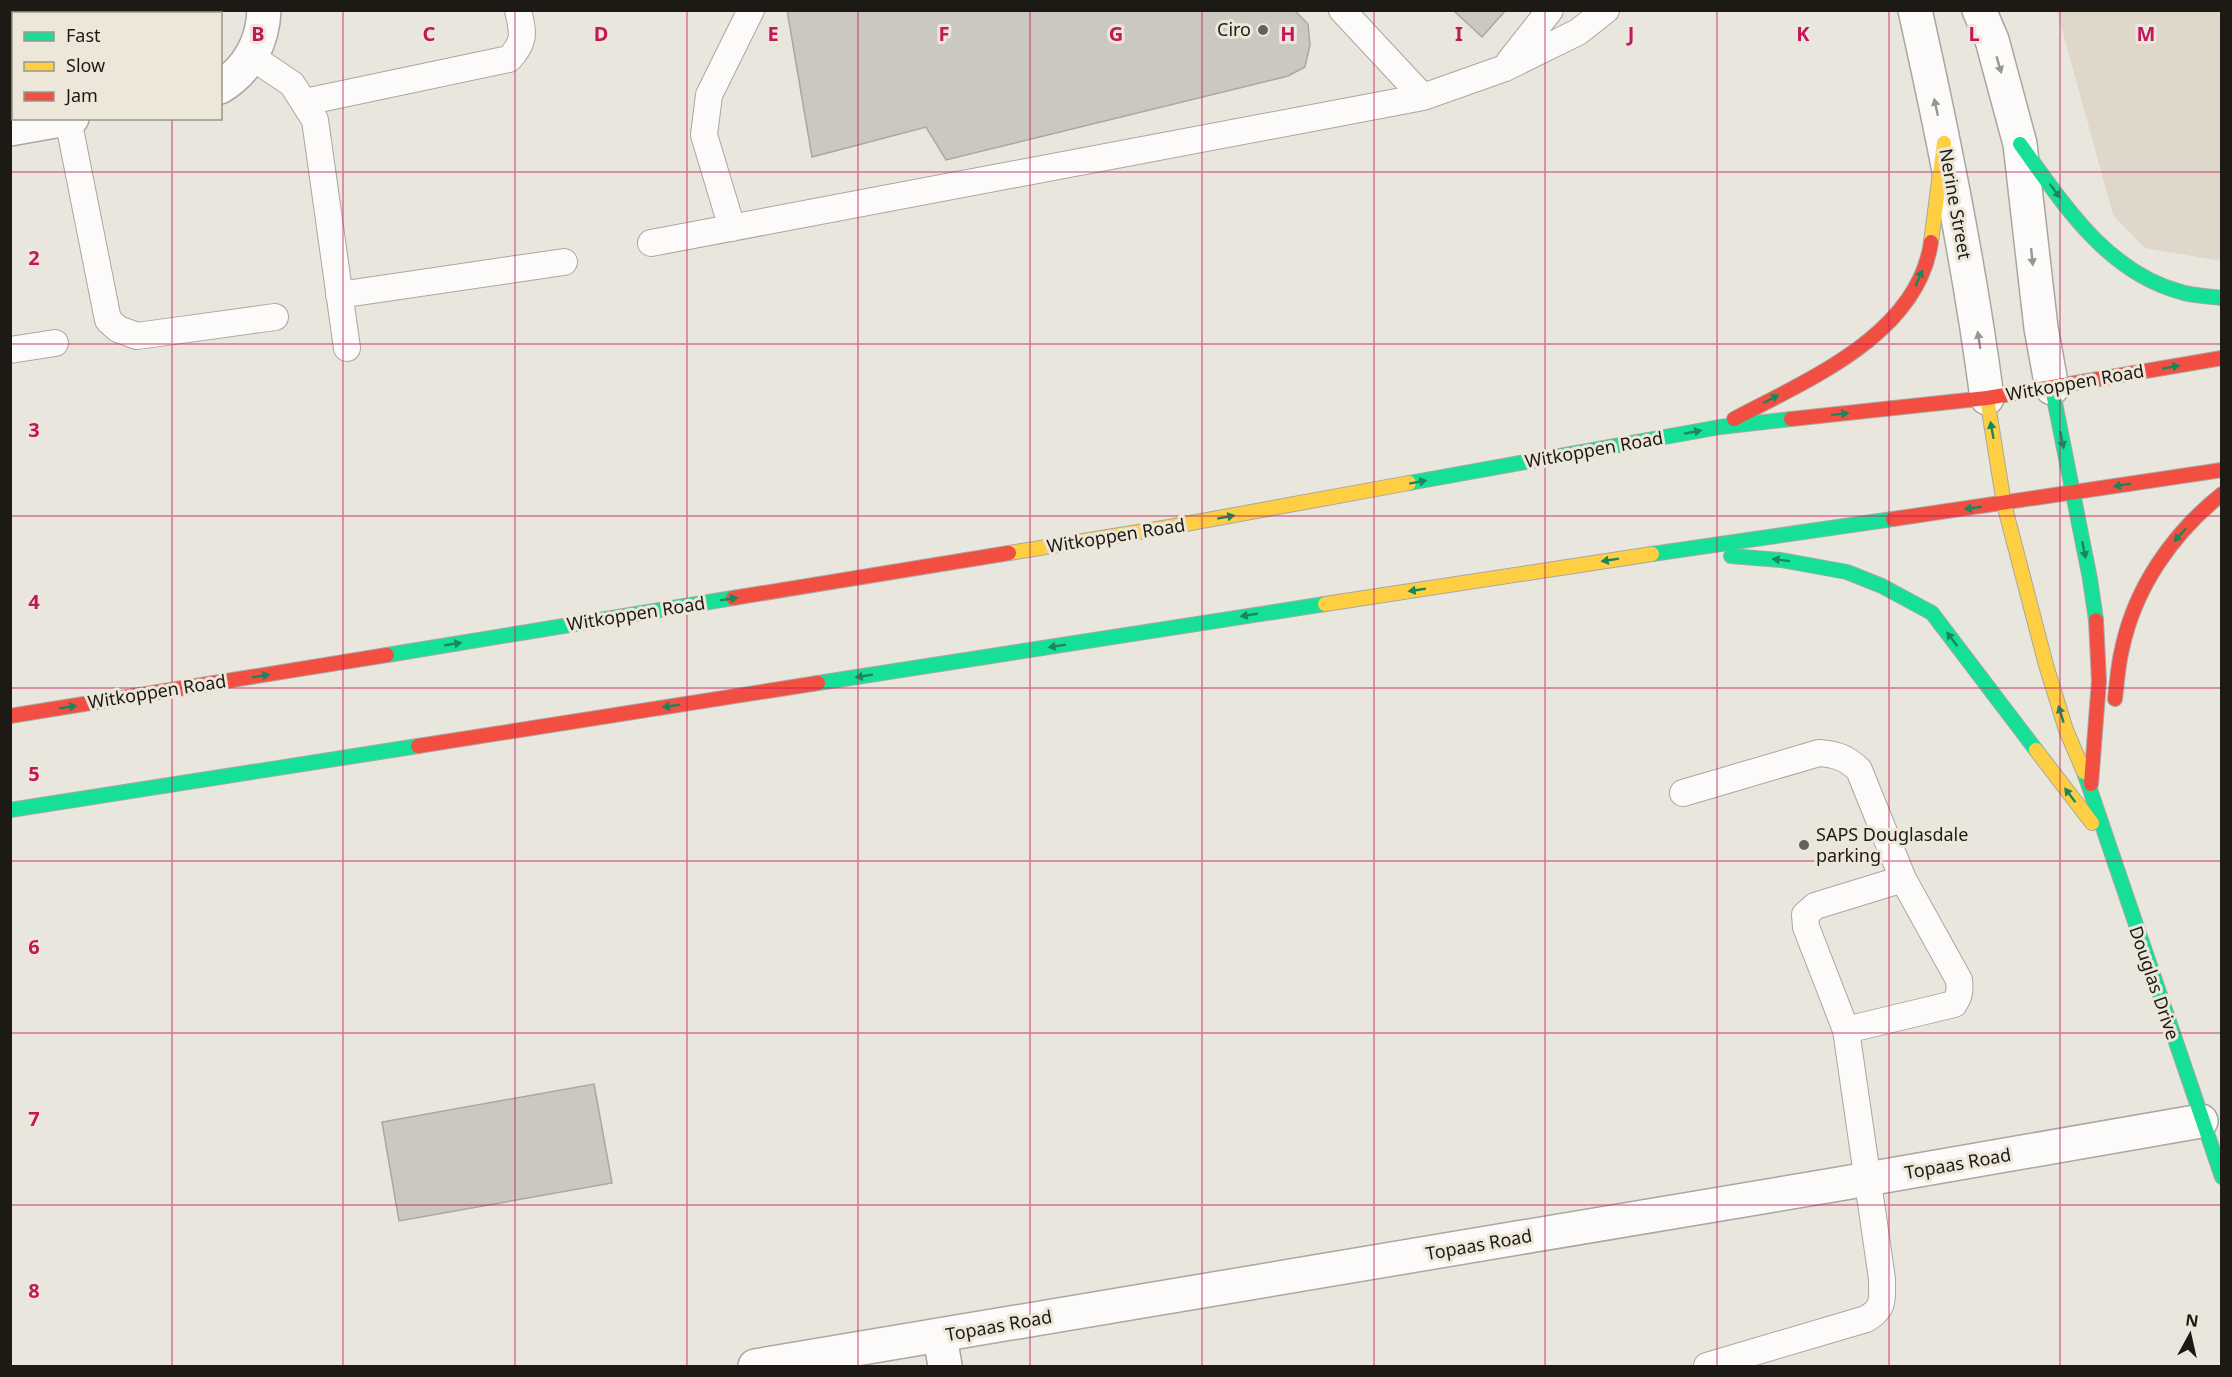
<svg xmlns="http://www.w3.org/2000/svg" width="2232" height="1377" viewBox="0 0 2232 1377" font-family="'Noto Sans',sans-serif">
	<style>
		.built { fill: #dfd8ca }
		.building { fill: #cbc8c2; stroke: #a9a7a1; stroke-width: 1.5 }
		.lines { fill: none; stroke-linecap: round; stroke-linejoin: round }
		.lane-casing { stroke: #a9a7a1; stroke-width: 28 }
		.street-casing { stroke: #a9a7a1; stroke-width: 36 }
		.fast-casing { stroke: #a9a7a1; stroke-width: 16 }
		.slow-casing { stroke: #a9a7a1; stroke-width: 16 }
		.jam-casing { stroke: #a9a7a1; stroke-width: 16 }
		.lane { stroke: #fcfbfa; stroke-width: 26 }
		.street { stroke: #fcfbfa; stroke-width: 33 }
		.fast { stroke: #16e098; stroke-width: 14 }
		.slow { stroke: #ffcf43; stroke-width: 14 }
		.jam { stroke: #f24e42; stroke-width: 14 }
		.oneway { fill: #989693 }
		.oneway2 { fill: #19875e }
		.grid { fill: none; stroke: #c2185b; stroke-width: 1.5; stroke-opacity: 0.55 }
		.poi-dot { fill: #64615c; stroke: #ede7da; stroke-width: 2 }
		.labels { text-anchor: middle; stroke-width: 6; stroke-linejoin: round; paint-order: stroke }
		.poi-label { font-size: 18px; fill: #1d1a16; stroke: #ede7da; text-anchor: end }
		.street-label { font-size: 18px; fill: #1d1a16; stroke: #ede7da }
		.grid-label { font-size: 20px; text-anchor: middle; font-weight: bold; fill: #c2185b; stroke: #ede7da; stroke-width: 6; stroke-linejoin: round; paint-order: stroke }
	</style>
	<rect width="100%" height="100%" fill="#e9e6de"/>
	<path class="built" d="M2057,11H2221V261L2145,248L2113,215Z"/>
	<path class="building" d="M787,10H1294L1308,24L1310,45L1305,67L1288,76L946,160L926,127L812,157Z
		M1453,10H1506L1482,37Z
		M594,1084L612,1183L399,1221L382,1122Z"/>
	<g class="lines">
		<defs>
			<path id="lane" d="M1342,10L1423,97
				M252,57L292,84L315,120L347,348
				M1509,62L1550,10
				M305,102L509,59C526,41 523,33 518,10
				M68,119L108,320L118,329L137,336L275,317
				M732,228L704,135L709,95L751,10
				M651,243L1423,97L1505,68L1578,32L1606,10
				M339,295L564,262
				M10,350L55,343
				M1683,793L1819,753C1836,754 1847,758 1859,770L1903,879L1959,980C1960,990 1960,995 1954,1004L1846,1030L1882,1279C1882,1299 1885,1308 1866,1319L1707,1366
				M1846,1030L1806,927L1805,915L1815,906L1903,879"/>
			<path id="street" d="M1915,10C1944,139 1970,268 1987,398
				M1979,10L1992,40L2020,144L2041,328L2052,388
				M220,87C248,70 263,42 264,10
				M10,129L72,118
				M940,1336L945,1366
				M755,1366L1833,1185L2201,1121"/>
			<path id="fast" d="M2020,144C2063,203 2106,272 2181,292C2194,296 2208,296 2222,298
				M2052,388L2090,579L2096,620
				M1409,483L1720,427L1791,419
				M1652,554L1893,519
				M1731,556L1781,560L1847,572L1882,586L1932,613L2036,750
				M387,655L733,598
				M818,683L1325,604
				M2084,772L2222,1177
				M10,810L418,746"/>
			<path id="slow" d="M1931,242L1944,143
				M1987,398L2004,504L2046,665L2066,730L2084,772
				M1009,553L1169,527L1409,483
				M1325,604L1652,554
				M2036,750L2092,823"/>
			<path id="jam" d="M1734,419C1807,380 1918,335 1931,242
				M1791,419L1987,398L2222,358
				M1893,519L2222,470
				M733,598L1009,553
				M2115,699C2117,682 2118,665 2122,649C2135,587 2173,533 2222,494
				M10,716L387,655
				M418,746L818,683
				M2091,784L2099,681L2096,620"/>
		</defs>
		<use href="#lane" class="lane-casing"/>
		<use href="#street" class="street-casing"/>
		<use href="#fast" class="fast-casing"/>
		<use href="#slow" class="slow-casing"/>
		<use href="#jam" class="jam-casing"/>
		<use href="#lane" class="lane"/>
		<use href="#street" class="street"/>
		<use href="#fast" class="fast"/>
		<use href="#slow" class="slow"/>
		<use href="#jam" class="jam"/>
	</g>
	<defs><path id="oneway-solid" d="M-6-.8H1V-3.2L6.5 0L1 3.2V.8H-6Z" transform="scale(1.5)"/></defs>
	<g class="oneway">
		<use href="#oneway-solid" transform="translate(1999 65) rotate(74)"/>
		<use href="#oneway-solid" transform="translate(1936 107) rotate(-102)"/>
		<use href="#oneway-solid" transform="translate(2032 257) rotate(84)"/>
		<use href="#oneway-solid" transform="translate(1979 340) rotate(-99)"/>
	</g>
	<g class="oneway2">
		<use href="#oneway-solid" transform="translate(2055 191) rotate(53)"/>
		<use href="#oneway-solid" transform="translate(1919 278) rotate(-67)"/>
		<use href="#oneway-solid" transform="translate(2171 367) rotate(-10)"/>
		<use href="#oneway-solid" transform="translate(1771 399) rotate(-28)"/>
		<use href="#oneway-solid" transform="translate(1840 414) rotate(-6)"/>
		<use href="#oneway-solid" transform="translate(1992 430) rotate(-100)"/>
		<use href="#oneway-solid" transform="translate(1693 432) rotate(-10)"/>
		<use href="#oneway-solid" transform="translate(2062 440) rotate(79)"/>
		<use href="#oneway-solid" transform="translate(1418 482) rotate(-10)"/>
		<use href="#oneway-solid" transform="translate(2122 485) rotate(171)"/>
		<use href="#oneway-solid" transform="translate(1973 508) rotate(172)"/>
		<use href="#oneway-solid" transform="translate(1226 517) rotate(-10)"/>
		<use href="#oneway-solid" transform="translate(2180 535) rotate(132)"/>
		<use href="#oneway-solid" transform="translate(2084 550) rotate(78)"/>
		<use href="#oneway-solid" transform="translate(1610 560) rotate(171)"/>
		<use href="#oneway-solid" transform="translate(1781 560) rotate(-173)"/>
		<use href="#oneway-solid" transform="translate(1417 590) rotate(171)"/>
		<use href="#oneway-solid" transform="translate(729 599) rotate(-9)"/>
		<use href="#oneway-solid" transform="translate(1249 615) rotate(171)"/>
		<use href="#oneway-solid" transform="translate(1952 639) rotate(-127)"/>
		<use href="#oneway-solid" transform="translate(453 644) rotate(-9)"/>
		<use href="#oneway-solid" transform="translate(1057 646) rotate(171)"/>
		<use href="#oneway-solid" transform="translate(261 676) rotate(-9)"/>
		<use href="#oneway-solid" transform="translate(864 676) rotate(171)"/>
		<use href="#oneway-solid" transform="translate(671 706) rotate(171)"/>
		<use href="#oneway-solid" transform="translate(68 707) rotate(-9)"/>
		<use href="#oneway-solid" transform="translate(2061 714) rotate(-107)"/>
		<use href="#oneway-solid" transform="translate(2070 795) rotate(-127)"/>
	</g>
	<path class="grid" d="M172,10V14M343,10V1366M515,10V1366M687,10V1366M858,10V1366M1030,10V1366M1202,10V1366M1374,10V1366M1545,10V1366M1717,10V1366M1889,10V1366M2060,10V1366M172,118V1366M10,172H2222M10,344H2222M10,516H2222M10,688H2222M10,861H2222M10,1033H2222M10,1205H2222"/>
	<g class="poi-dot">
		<circle cx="1263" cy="30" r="6"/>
		<circle cx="1804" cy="845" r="6"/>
	</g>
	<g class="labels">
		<g class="poi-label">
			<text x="1251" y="36">Ciro</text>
			<text x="1816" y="841" text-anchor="start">SAPS Douglasdale<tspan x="1816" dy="21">parking</tspan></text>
		</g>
		<g class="street-label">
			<text transform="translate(1955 204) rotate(80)" y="6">Nerine Street</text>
			<text transform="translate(2075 383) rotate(-10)" y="6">Witkoppen Road</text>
			<text transform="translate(1594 450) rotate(-10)" y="6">Witkoppen Road</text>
			<text transform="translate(1116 536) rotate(-9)" y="6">Witkoppen Road</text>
			<text transform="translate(636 614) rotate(-9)" y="6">Witkoppen Road</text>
			<text transform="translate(157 692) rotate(-9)" y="6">Witkoppen Road</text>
			<text transform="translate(2154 983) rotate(71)" y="6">Douglas Drive</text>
			<text transform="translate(1958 1164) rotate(-10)" y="6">Topaas Road</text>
			<text transform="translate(1479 1245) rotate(-10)" y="6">Topaas Road</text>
			<text transform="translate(999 1326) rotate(-10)" y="6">Topaas Road</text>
		</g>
	</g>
	<g class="grid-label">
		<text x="258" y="41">B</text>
		<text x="429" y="41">C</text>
		<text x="601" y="41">D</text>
		<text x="773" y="41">E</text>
		<text x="944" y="41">F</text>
		<text x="1116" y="41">G</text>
		<text x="1288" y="41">H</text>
		<text x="1459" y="41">I</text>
		<text x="1631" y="41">J</text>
		<text x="1803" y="41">K</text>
		<text x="1974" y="41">L</text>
		<text x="2146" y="41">M</text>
		<text x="34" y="265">2</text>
		<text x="34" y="437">3</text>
		<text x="34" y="609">4</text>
		<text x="34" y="781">5</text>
		<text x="34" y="954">6</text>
		<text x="34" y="1126">7</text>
		<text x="34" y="1298">8</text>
	</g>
	<rect width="2232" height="1377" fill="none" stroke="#1d1a16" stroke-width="24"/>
	<rect x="12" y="12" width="210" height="108" fill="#ede7da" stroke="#9a958c" stroke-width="1.5"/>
	<rect x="24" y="32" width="30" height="9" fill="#16e098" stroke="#9a958c" stroke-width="1.5"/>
	<text x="66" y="42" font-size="18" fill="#1d1a16">Fast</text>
	<rect x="24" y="62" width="30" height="9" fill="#ffcf43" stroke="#9a958c" stroke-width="1.5"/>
	<text x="66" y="72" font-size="18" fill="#1d1a16">Slow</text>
	<rect x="24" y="92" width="30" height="9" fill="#f24e42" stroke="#9a958c" stroke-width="1.5"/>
	<text x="66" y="102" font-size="18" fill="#1d1a16">Jam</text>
	<g transform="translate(2190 1335) rotate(8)" stroke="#ede7da" stroke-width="4.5" paint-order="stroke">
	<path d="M0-4.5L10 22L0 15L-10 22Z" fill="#1d1a16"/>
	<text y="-9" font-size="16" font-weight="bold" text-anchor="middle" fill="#1d1a16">N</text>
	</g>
</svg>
